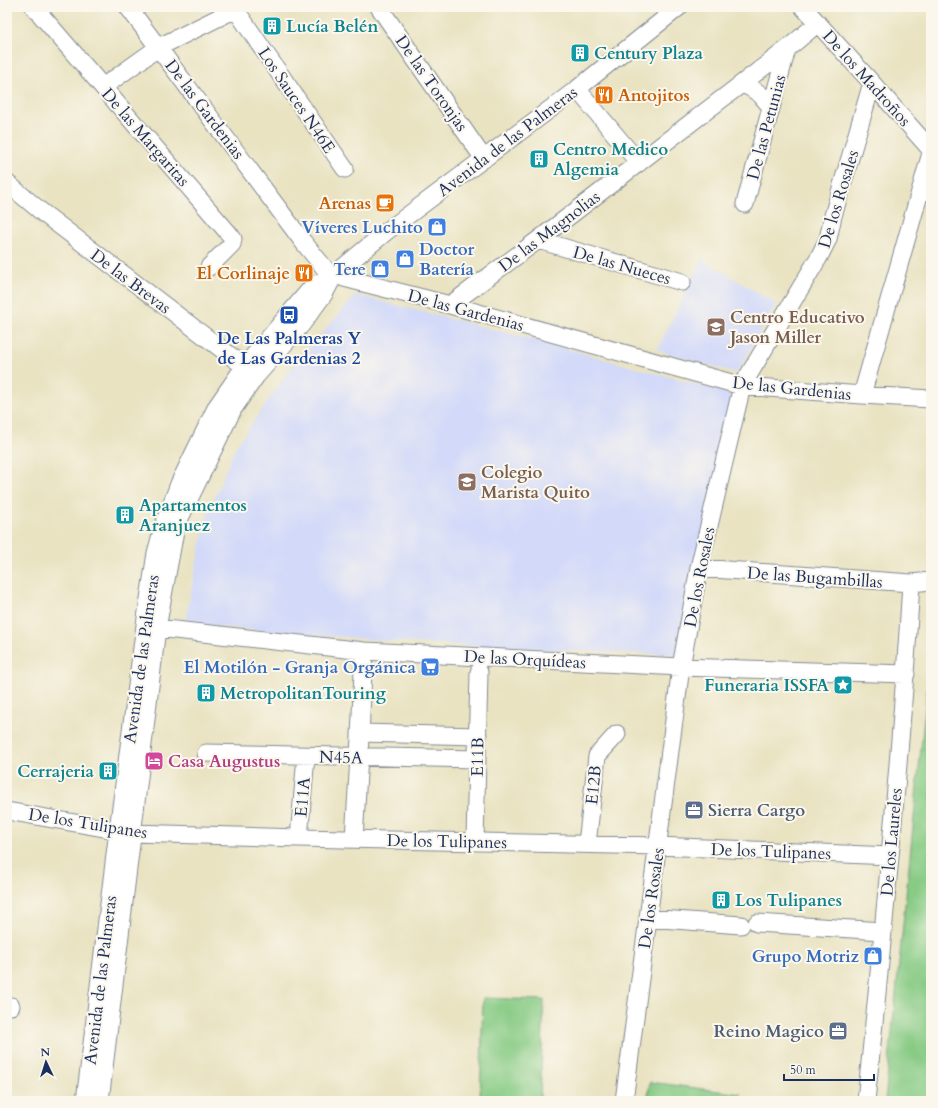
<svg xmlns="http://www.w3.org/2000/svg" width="938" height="1108" viewBox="0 0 938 1108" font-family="Cardo,serif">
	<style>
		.built { fill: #d2d9f9 }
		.green { fill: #87cb84; stroke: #517d71 }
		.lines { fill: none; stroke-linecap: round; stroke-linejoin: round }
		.minor-casing { stroke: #828990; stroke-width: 19 }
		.minor { stroke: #fff; stroke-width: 17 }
		.labels { text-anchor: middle; stroke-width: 4; stroke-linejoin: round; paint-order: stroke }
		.culture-label { font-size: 17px; font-weight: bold; fill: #0d838f; stroke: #fbf7ec; text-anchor: start }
		.street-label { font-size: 17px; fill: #1b2f5e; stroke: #fbf7ec }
		.food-label { font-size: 17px; font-weight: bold; fill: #c56008; stroke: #fbf7ec; text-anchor: end }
		.shop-label { font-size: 17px; font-weight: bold; fill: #366cbe; stroke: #fbf7ec; text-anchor: end }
		.education-label { font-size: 17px; font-weight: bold; fill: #785e54; stroke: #fbf7ec; text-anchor: start }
		.transit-label { font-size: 17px; font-weight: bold; fill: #164399; stroke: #fbf7ec }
		.hotel-label { font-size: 17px; font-weight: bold; fill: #b23c85; stroke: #fbf7ec; text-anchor: start }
		.service-label { font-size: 17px; font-weight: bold; fill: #4e5e75; stroke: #fbf7ec; text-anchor: start }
	</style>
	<rect width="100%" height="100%" fill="#fbf7ec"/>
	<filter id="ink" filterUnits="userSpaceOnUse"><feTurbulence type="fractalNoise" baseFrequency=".025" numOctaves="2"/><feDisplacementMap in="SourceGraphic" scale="8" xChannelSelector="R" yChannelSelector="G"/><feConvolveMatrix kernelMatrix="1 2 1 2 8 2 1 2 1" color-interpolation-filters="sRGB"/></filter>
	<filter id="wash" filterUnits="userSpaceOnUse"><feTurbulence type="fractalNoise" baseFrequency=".012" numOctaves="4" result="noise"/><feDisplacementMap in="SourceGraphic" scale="16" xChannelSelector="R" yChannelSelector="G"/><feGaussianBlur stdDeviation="0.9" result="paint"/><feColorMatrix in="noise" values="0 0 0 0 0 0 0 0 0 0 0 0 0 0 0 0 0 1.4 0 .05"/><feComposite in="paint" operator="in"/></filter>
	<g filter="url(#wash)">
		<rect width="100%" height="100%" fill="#e9e3c2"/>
		<path class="built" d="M702,259L776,304L737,373L657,350Z
			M356,295L531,339L734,395L678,655L417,643L185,624L193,580L207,516L235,448L289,371Z"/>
		<path class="green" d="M931,650V1101H885Z
			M483,998L544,1000L540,1101H480Z
			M650,1082L741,1094L740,1101H647Z"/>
	</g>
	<g filter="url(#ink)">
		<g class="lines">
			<defs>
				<path id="minor" d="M34,7L231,236L233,239L232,244L209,267
					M128,7L304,243L327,271L344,278L450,305L742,386L862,395L931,399
					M379,7L484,159
					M803,7L872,83L931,150
					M236,10L345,169
					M743,83L760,94L771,107
					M103,87L159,47L240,7
					M577,89L639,163
					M7,183L43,213L253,373
					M745,204L787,49
					M538,240L682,282
					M450,305L538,240L787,49L818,23
					M862,395L931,153
					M699,568L911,583L931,581
					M147,626L157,628L364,651L681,667L906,674
					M360,733L478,736
					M206,753L477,759
					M7,811L132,833L299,838L658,846L890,856
					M299,838L306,756
					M354,839L359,757L364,651
					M475,842L479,672
					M587,844L597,756L617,734
					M648,918L741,925
					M757,923L883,931
					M7,1006H11
					M85,1101L118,830L145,625L156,553L164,524L179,484L217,406L244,367L313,286L335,274L387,231L577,89L679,7
					M100,1101L157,628L176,526L233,409L256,376L302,324L324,294L335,274
					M624,1101L681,667L699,568L742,386L819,257L828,239L833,216L872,83
					M866,1101C884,929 901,756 911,583"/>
			</defs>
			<use href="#minor" class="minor-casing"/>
			<use href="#minor" class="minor"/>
		</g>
	</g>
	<defs>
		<symbol id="building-square" viewBox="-11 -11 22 22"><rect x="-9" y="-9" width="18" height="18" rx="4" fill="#0f9aa8" stroke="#fbf7ec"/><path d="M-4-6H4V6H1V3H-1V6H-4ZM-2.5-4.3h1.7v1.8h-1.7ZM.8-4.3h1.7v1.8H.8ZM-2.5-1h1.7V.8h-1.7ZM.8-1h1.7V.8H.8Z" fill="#fff"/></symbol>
		<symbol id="restaurant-square" viewBox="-11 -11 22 22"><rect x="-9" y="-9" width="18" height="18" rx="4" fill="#e8710a" stroke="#fbf7ec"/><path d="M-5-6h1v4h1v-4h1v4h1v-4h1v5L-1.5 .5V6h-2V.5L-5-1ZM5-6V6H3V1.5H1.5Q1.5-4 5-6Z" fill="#fff"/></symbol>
		<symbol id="cafe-square" viewBox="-11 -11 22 22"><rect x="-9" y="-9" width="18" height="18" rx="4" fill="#e8710a" stroke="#fbf7ec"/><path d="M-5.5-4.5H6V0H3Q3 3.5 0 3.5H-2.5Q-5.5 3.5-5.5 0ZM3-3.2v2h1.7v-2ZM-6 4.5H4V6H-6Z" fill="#fff"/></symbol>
		<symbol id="shop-square" viewBox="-11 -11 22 22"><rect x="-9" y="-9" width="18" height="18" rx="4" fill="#3f7fe0" stroke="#fbf7ec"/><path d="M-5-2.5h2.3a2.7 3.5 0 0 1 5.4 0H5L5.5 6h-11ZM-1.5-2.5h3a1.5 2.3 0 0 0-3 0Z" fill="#fff"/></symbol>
		<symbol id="bus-square" viewBox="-11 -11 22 22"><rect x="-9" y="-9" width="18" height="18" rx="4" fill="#1a4fb4" stroke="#fbf7ec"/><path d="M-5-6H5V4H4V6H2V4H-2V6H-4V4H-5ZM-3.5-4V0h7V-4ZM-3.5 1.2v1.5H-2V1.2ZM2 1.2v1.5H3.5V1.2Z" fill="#fff"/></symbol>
		<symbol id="school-square" viewBox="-11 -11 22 22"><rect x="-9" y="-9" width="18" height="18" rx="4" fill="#8d6e63" stroke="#fbf7ec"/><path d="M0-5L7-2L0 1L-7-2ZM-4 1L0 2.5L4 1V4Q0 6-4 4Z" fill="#fff"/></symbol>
		<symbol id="supermarket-square" viewBox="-11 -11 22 22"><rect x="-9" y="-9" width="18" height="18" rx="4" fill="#3f7fe0" stroke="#fbf7ec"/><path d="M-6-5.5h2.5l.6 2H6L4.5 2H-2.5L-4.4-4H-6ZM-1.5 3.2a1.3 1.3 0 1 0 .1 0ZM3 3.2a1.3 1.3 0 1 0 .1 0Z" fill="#fff"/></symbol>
		<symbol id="sight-square" viewBox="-11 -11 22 22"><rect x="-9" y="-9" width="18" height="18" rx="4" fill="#0f9aa8" stroke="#fbf7ec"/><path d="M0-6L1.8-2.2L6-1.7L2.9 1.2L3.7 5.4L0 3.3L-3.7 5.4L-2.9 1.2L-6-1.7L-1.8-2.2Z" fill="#fff"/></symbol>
		<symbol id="hotel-square" viewBox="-11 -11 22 22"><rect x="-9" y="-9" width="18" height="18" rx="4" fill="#d1479c" stroke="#fbf7ec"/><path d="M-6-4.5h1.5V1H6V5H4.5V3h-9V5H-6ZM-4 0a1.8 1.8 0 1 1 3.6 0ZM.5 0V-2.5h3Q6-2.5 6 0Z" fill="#fff"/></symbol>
		<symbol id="office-square" viewBox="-11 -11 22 22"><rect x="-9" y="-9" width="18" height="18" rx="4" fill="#5c6f8a" stroke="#fbf7ec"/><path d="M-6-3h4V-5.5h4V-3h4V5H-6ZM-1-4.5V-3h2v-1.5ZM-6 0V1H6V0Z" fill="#fff"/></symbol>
	</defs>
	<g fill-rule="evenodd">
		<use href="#building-square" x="261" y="15" width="22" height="22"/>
		<use href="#building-square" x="569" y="42" width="22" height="22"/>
		<use href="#restaurant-square" x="593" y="84" width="22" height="22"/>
		<use href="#building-square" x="528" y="148" width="22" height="22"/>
		<use href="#cafe-square" x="374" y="192" width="22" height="22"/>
		<use href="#shop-square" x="426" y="216" width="22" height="22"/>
		<use href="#shop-square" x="394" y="248" width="22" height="22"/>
		<use href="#shop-square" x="369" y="258" width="22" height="22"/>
		<use href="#restaurant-square" x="293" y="262" width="22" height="22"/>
		<use href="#bus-square" x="278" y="304" width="22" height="22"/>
		<use href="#school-square" x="705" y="316" width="22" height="22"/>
		<use href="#school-square" x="456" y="471" width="22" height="22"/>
		<use href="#building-square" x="114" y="504" width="22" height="22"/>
		<use href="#supermarket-square" x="419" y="656" width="22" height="22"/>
		<use href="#sight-square" x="832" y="674" width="22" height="22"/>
		<use href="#building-square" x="195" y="682" width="22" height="22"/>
		<use href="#hotel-square" x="143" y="750" width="22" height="22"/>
		<use href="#building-square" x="97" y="760" width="22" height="22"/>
		<use href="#office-square" x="683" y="799" width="22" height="22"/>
		<use href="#building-square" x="710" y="889" width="22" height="22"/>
		<use href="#shop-square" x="862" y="945" width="22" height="22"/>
		<use href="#office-square" x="827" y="1020" width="22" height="22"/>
	</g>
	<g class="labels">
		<g class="culture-label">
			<text x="286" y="32">Lucía Belén</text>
			<text x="594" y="59">Century Plaza</text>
			<text x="553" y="155">Centro Medico<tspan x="553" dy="20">Algemia</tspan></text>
			<text x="139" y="511">Apartamentos<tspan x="139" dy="20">Aranjuez</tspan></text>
			<text x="829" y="691" text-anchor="end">Funeraria ISSFA</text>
			<text x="220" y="699">MetropolitanTouring</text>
			<text x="94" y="777" text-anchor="end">Cerrajeria</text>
			<text x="735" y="906">Los Tulipanes</text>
		</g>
		<g class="street-label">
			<text transform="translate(867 78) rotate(48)" y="6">De los Madroños</text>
			<text transform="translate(432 83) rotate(55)" y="6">De las Toronjas</text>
			<text transform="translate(297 100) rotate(56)" y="6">Los Sauces N46E</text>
			<text transform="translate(205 109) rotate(53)" y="6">De las Gardenias</text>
			<text transform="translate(766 127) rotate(-75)" y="6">De las Petunias</text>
			<text transform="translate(146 137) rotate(49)" y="6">De las Margaritas</text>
			<text transform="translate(507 141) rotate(-37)" y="6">Avenida de las Palmeras</text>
			<text transform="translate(838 199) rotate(-73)" y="6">De los Rosales</text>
			<text transform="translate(549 231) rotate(-37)" y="6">De las Magnolias</text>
			<text transform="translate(622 265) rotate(16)" y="6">De las Nueces</text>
			<text transform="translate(131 281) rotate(37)" y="6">De las Brevas</text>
			<text transform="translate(466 310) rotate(15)" y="6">De las Gardenias</text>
			<text transform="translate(792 388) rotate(6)" y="6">De las Gardenias</text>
			<text transform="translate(699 577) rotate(-79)" y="6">De los Rosales</text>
			<text transform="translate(815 577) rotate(4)" y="6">De las Bugambillas</text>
			<text transform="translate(141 659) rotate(-82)" y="6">Avenida de las Palmeras</text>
			<text transform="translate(525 659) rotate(3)" y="6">De las Orquídeas</text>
			<text transform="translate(341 757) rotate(1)" y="6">N45A</text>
			<text transform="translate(477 757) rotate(-89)" y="6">E11B</text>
			<text transform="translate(593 785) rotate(-84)" y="6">E12B</text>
			<text transform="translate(302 797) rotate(-85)" y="6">E11A</text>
			<text transform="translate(88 823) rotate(9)" y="6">De los Tulipanes</text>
			<text transform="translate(447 841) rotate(1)" y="6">De los Tulipanes</text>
			<text transform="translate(891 842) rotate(-85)" y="6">De los Laureles</text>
			<text transform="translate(771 851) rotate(2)" y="6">De los Tulipanes</text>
			<text transform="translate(651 898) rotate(-82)" y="6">De los Rosales</text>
			<text transform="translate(100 980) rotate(-83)" y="6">Avenida de las Palmeras</text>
		</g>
		<g class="food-label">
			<text x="618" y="101" text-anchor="start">Antojitos</text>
			<text x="371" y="209">Arenas</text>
			<text x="290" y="279">El Corlinaje</text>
		</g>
		<g class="shop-label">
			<text x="423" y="233">Víveres Luchito</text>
			<text x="419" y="255" text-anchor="start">Doctor<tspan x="419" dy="20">Batería</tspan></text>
			<text x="366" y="275">Tere</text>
			<text x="416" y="673">El Motilón - Granja Orgánica</text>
			<text x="859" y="962">Grupo Motriz</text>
		</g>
		<g class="education-label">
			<text x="730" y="323">Centro Educativo<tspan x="730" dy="20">Jason Miller</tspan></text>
			<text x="481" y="478">Colegio<tspan x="481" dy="20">Marista Quito</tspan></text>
		</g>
		<g class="transit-label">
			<text x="289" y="344">De Las Palmeras Y<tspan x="289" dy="20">de Las Gardenias 2</tspan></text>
		</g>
		<g class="hotel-label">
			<text x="168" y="767">Casa Augustus</text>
		</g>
		<g class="service-label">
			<text x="708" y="816">Sierra Cargo</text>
			<text x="824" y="1037" text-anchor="end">Reino Magico</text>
		</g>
	</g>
	<rect width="938" height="1108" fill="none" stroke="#fbf7ec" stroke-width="24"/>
	<g transform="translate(46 1062) rotate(356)" stroke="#fbf7ec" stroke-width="3" paint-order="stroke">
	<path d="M0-3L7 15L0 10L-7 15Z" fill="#1b2f5e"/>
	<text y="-6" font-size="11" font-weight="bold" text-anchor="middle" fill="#1b2f5e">N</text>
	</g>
	<path d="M784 1074v6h90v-6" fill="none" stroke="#1b2f5e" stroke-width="2"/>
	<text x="790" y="1074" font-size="12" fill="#1b2f5e" stroke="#fbf7ec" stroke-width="3" paint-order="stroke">50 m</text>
</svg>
